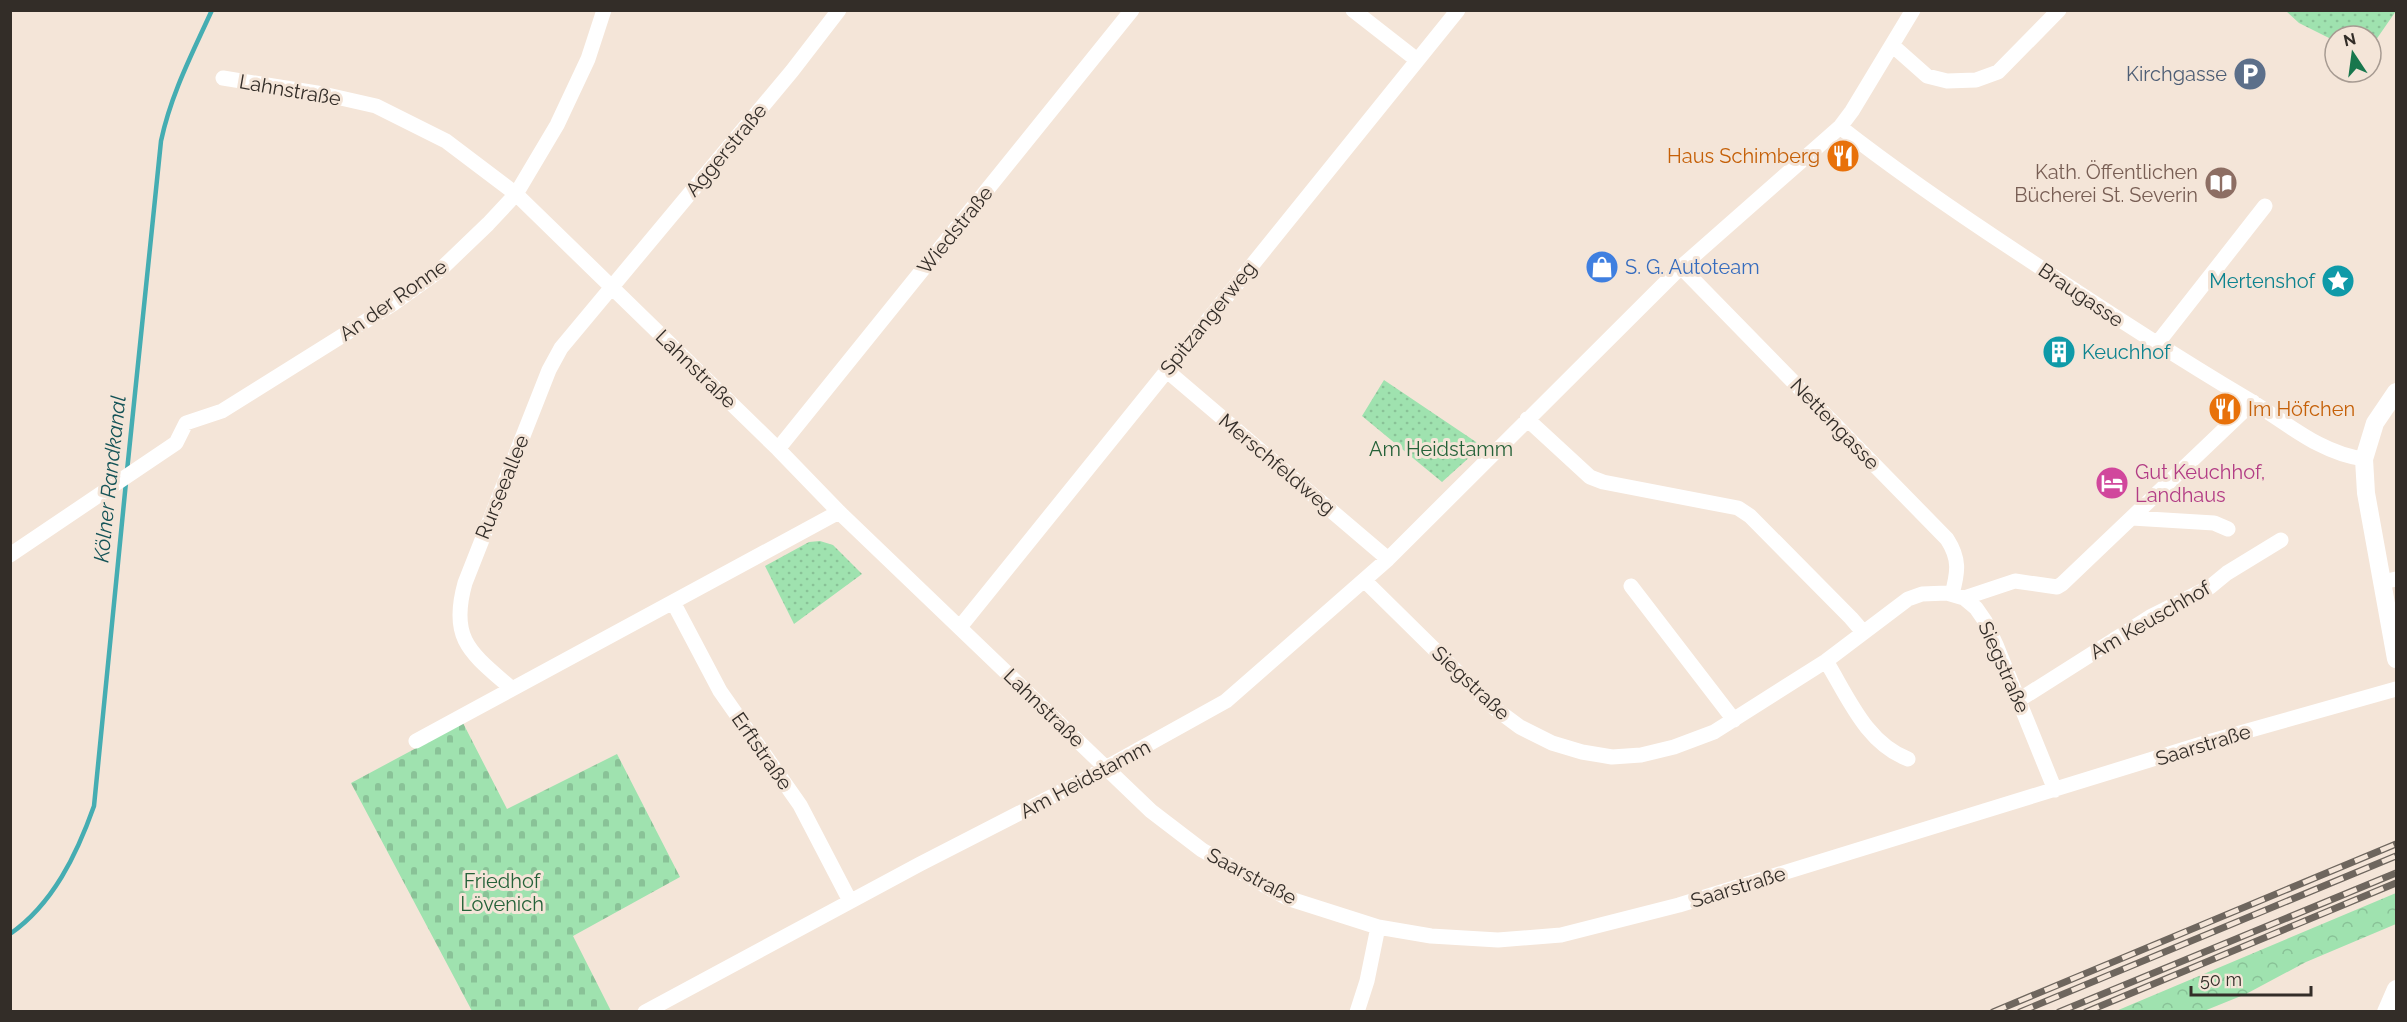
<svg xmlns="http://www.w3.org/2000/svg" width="2407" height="1022" viewBox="0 0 2407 1022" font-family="Raleway,sans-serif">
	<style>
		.forest { fill: url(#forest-crowns) }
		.cemetery { fill: url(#cemetery-stones) }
		.park { fill: url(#park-dots) }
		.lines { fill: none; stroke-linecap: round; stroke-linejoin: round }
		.stream { stroke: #45adb2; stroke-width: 4.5 }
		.minor { stroke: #fff; stroke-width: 15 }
		.tertiary { stroke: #fff; stroke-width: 18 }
		.rail-casing { stroke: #6e665e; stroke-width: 7 }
		.rail { stroke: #f4e5d8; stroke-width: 4.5; stroke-dasharray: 14; stroke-linecap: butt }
		.labels { text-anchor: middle; stroke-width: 6; stroke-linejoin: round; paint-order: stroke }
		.service-label { font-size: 20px; fill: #4e5e75; stroke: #f4e5d8; text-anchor: end }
		.street-label { font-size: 20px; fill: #332d28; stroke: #f4e5d8 }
		.food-label { font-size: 20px; fill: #c56008; stroke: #f4e5d8; text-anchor: end }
		.education-label { font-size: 20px; fill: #785e54; stroke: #f4e5d8; text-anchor: end }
		.shop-label { font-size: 20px; fill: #366cbe; stroke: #f4e5d8; text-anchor: start }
		.culture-label { font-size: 20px; fill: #0d838f; stroke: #f4e5d8; text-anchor: end }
		.park-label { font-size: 20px; fill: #256239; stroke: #f4e5d8 }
		.hotel-label { font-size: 20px; fill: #b23c85; stroke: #f4e5d8; text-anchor: start }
		.water-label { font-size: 21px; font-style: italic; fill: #145357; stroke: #f4e5d8 }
	</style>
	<defs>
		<pattern id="forest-crowns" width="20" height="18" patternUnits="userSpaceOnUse" patternTransform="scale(1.5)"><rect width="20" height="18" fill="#9fe2af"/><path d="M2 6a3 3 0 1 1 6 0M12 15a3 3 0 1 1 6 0" fill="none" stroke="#89c297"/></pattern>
		<pattern id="cemetery-stones" width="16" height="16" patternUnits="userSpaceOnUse" patternTransform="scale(1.5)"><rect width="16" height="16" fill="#9fe2af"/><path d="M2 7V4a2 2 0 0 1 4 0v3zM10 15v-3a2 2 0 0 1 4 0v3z" fill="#89c297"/></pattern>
		<pattern id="park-dots" width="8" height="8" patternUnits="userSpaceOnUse" patternTransform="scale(1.5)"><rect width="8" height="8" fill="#9fe2af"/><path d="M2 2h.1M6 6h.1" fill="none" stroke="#89c297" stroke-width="1.8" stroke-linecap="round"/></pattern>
	</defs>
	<rect width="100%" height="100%" fill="#f4e5d8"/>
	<path class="forest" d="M2396,893V924L2306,962L2246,994L2204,1011H2116Z"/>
	<path class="cemetery" d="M463,723L507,809L617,754L680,877L573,936L611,1011H472L351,783Z"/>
	<path class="park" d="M2286,11V10L2396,11L2371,47V36H2335V41L2299,23Z
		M1384,380L1482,446L1442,482L1362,416Z
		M820,541L833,545L862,574L794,624L765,566L809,542Z"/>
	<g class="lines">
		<path class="stream" d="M127,471L161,141C171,94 192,54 212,10
			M10,934C53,904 77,854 94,806L126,482"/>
		<path class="minor" d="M1353,10L1417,60
			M1892,45L1927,76L1947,81L1976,80L1998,72L2059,10
			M223,78L323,94L376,106L446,141L516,194L778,449L839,512L1151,811L1202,850L1287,898L1378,927L1431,936L1498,940L1561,935L1679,905L2208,742L2396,689
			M1840,127C1900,174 1962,216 2026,258C2098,306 2170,353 2244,397C2284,420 2318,453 2364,459
			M1681,267L1947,539C1960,559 1958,572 1952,594
			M2156,345L2265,206
			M1166,370L1388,559
			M1527,419L1590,477L1603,482L1738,508L1750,516L1851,618L1863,632
			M778,449L1132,10
			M2132,518L2214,523L2228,529
			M10,555L176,443L186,423L222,411L393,304L439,271L488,224L516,194L557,125L588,59L604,10
			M1364,580L1493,707L1520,727L1552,743L1582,752L1612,757L1641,755L1674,747L1714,732L1826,661L1908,599L1922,594L1947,593L1964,598L1976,608L1985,621L1997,647L2055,790
			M2383,582L2396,579
			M1631,586L1734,720
			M1964,598L2015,581L2057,587L2062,584L2253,402
			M673,602L720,691L800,805L850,901
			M960,627L1458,10
			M1826,661C1848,697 1866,743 1908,759
			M512,689C471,653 449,640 465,583L549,370L561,348L792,71L839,10
			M2019,700L2150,617L2210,587L2227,573L2281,540
			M416,741L839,512
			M645,1012L920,864L1082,781L1226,701L1388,559L1681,267L1840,127L1852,111L1913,10
			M1357,1012L1367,981L1378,927"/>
		<path class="tertiary" d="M2396,392L2375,423L2364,459L2366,493L2396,659
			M2386,1012L2396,989"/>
		<defs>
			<path id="rail" d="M1993,1012L2396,844
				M2020,1012L2396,856
				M2059,1012L2396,873
				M2086,1012L2396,883"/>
		</defs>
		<use href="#rail" class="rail-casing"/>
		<use href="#rail" class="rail"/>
	</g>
	<defs>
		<symbol id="parking-disc" viewBox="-11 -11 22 22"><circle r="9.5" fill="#5c6f8a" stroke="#f4e5d8"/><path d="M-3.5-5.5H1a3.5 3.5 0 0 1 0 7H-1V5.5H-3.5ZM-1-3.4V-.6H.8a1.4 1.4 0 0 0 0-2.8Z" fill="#fff"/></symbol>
		<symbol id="restaurant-disc" viewBox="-11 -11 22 22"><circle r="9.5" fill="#e8710a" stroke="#f4e5d8"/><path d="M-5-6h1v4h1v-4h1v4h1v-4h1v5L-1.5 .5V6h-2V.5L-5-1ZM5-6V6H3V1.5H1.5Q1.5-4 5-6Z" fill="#fff"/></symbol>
		<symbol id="library-disc" viewBox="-11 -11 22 22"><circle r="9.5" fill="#8d6e63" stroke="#f4e5d8"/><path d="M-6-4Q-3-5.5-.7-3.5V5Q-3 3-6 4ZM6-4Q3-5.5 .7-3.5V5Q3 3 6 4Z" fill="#fff"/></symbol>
		<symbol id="shop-disc" viewBox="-11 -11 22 22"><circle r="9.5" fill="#3f7fe0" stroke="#f4e5d8"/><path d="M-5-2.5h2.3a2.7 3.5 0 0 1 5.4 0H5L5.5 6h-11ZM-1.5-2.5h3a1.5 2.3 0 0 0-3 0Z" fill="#fff"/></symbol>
		<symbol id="sight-disc" viewBox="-11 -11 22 22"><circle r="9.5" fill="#0f9aa8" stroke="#f4e5d8"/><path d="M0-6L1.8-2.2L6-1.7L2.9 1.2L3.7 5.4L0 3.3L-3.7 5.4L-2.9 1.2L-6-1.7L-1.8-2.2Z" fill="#fff"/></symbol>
		<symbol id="building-disc" viewBox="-11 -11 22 22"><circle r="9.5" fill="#0f9aa8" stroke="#f4e5d8"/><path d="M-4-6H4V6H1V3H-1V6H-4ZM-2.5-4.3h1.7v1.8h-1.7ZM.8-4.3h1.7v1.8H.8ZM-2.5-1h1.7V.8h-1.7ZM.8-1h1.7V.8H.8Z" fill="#fff"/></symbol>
		<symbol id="hotel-disc" viewBox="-11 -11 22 22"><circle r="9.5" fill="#d1479c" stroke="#f4e5d8"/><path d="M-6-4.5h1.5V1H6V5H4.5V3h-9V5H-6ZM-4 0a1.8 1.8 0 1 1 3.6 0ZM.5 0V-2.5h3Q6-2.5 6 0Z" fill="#fff"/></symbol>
	</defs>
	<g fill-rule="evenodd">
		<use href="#parking-disc" x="2231" y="55" width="38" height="38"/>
		<use href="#restaurant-disc" x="1824" y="137" width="38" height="38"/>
		<use href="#library-disc" x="2202" y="164" width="38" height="38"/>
		<use href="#shop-disc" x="1583" y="248" width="38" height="38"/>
		<use href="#sight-disc" x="2319" y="262" width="38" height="38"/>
		<use href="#building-disc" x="2040" y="333" width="38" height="38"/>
		<use href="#restaurant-disc" x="2206" y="390" width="38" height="38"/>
		<use href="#hotel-disc" x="2093" y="464" width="38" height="38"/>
	</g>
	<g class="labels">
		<g class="service-label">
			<text x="2227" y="81">Kirchgasse</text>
		</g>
		<g class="street-label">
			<text transform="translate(290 90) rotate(10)" y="7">Lahnstraße</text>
			<text transform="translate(726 150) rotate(-50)" y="7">Aggerstraße</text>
			<text transform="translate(955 230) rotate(-51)" y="7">Wiedstraße</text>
			<text transform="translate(2081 295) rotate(34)" y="7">Braugasse</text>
			<text transform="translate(393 300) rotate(-35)" y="7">An der Ronne</text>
			<text transform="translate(1208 318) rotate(-51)" y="7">Spitzangerweg</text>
			<text transform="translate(696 369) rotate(44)" y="7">Lahnstraße</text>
			<text transform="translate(1835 424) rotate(46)" y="7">Nettengasse</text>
			<text transform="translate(1277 464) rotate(40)" y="7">Merschfeldweg</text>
			<text transform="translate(502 487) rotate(-68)" y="7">Rurseeallee</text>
			<text transform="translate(2150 620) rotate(-30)" y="7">Am Keuschhof</text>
			<text transform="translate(2004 667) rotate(66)" y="7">Siegstraße</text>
			<text transform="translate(1471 683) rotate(43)" y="7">Siegstraße</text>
			<text transform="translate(1044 708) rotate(44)" y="7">Lahnstraße</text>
			<text transform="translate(2203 745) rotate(-17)" y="7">Saarstraße</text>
			<text transform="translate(762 751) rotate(55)" y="7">Erftstraße</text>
			<text transform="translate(1085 779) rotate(-28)" y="7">Am Heidstamm</text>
			<text transform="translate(1252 876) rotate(28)" y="7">Saarstraße</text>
			<text transform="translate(1738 887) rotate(-17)" y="7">Saarstraße</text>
		</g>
		<g class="food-label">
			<text x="1820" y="163">Haus Schimberg</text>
			<text x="2248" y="416" text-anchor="start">Im Höfchen</text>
		</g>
		<g class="education-label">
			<text x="2198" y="179">Kath. Öffentlichen<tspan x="2198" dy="23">Bücherei St. Severin</tspan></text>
		</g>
		<g class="shop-label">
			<text x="1625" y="274">S. G. Autoteam</text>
		</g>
		<g class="culture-label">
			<text x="2315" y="288">Mertenshof</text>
			<text x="2082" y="359" text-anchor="start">Keuchhof</text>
		</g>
		<g class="park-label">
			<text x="1441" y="456">Am Heidstamm</text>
			<text x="502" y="888">Friedhof<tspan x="502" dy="23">Lövenich</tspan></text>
		</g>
		<g class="hotel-label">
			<text x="2135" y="479">Gut Keuchhof,<tspan x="2135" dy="23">Landhaus</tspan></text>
		</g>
		<g class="water-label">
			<text transform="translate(110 479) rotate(-84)" y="7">Kölner Randkanal</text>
		</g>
	</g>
	<rect width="2407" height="1022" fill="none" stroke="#332d28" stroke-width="24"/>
	<g transform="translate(2353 54) rotate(347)"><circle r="28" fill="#f4e5d8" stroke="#a79b92" stroke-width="1.5"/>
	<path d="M0-4.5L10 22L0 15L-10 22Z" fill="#18774d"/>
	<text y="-9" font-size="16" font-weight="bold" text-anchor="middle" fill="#332d28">N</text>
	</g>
	<path d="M2191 986v9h120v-9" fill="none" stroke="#332d28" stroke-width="3"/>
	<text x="2200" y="986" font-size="18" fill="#332d28" stroke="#f4e5d8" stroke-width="4.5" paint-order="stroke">50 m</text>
</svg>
